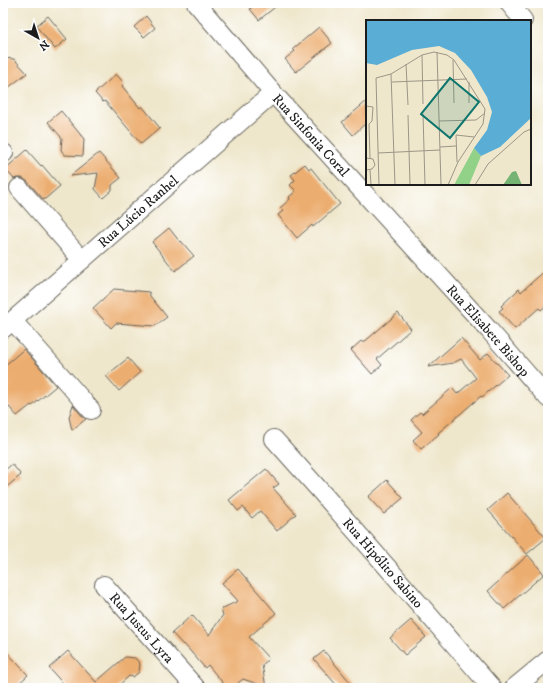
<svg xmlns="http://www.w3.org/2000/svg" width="551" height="691" viewBox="0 0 551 691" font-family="'IM FELL DW Pica',serif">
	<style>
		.building { fill: #ecad70 }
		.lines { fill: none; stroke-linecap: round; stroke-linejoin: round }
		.minor-casing { stroke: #66635a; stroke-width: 20 }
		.minor { stroke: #fff; stroke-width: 18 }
		.labels { text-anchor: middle; stroke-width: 3; stroke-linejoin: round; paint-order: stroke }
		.street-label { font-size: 14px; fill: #1c1c1c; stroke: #fff }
		.inset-road { fill: none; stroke: #9b9686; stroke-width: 1 }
		.view { fill: #0f766e; fill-opacity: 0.15; stroke: #0f766e; stroke-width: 2 }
		.inset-edge { fill: none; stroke: #1c1c1c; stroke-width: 2 }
	</style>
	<rect width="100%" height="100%" fill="#fff"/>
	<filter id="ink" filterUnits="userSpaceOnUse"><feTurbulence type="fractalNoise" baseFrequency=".025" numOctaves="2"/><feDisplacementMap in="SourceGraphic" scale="8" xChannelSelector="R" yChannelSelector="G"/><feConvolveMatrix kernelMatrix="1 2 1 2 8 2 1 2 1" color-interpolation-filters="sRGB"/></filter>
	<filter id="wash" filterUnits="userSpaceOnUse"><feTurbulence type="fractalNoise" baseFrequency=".012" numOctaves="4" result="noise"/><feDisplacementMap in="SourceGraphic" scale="16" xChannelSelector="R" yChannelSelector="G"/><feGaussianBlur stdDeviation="0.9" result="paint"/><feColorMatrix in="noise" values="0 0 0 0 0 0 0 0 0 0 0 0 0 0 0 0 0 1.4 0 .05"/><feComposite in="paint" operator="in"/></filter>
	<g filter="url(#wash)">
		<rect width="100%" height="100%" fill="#efe7cc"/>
		<g id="blocks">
			<path class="building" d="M257,3H280L259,20L250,9Z
				M48,16L67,39L55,49L36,26Z
				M146,16L155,28L144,37L134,27Z
				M319,27L332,43L296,72L285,59L295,51L293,49Z
				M3,58L14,59L27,73L3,92Z
				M116,74L124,83L122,86L140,108L142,106L160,128L141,144L105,101L103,102L95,93Z
				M367,101V122L353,135L342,122Z
				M61,111L84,139L83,156L65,155L61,150L62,138L48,122Z
				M27,150L41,166L42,165L60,186L44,200L27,181L22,178H17L14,179L5,169Z
				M99,153L121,178L112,185V190L103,198L95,189L98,173L70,176Z
				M305,164L309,169L311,168L340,204L313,227L312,225L297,238L278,215L283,211L280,208L290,199L289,197L296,191L290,185L295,180L291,175Z
				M169,228L180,242L181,241L194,256L175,271L152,242Z
				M548,268V304L541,310L539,308L515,329L499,311L503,308L501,306L519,289L521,292Z
				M114,289L149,292L150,296L167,317L155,326L116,323L111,328L93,308Z
				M398,313L411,329L377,359L382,365L372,374L351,350L361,341L363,343Z
				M461,338L480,360L488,353L508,375L482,397L481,396L438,433L439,434L421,449L413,440L422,432L411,420L420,412L422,414L452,388L457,394L476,378L461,359L453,363L428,367Z
				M24,349L56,386L32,406L31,405L17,416L3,400V367Z
				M128,358L140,372L119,391L106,376Z
				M73,405L83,417L86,419L72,430L69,417Z
				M12,464L21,475L3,490V472Z
				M266,469L279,484L273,488L296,514L277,531L260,511L252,518L243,507L238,511L229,500Z
				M387,480L403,498L384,514L368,497Z
				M507,493L546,538L527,554L488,510Z
				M528,555L544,574L504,609L488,591Z
				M238,569L276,613L249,637L269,659L262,665L266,687L243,679L232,688H227L208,665L205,668L184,644L183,645L172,633L192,615L209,635L223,615L221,609L238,601L222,583Z
				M411,620L426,637L405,655L390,638Z
				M3,648L28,675L14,688H3Z
				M68,651L96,682L125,657L135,658L140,664L139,672L133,677L129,676L116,688H67L49,668Z
				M324,651L355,688H339L314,659Z"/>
		</g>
	</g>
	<g filter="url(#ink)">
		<use href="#blocks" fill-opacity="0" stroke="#66635a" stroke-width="1"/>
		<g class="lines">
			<defs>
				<g id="minor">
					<path id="s1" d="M196,3L273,93L489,330L548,398"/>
					<path d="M509,3L523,20"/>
					<path d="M3,153H4"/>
					<path d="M19,188L82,260"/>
					<path d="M13,321L91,410"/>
					<path id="s2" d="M3,329L273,93"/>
					<path id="s3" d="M274,439C348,521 420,605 492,688"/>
					<path id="s4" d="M104,585L196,688"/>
					<path d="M514,688L548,660"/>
				</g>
			</defs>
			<use href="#minor" class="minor-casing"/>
			<use href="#minor" class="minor"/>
		</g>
	</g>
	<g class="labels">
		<g class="street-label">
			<text dy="5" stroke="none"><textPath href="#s1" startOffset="175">Rua Sinfonia Coral</textPath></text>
			<text dy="5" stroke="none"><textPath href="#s2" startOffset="179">Rua Lúcio Ranhel</textPath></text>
			<text dy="5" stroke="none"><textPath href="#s1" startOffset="439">Rua Elisabete Bishop</textPath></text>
			<text dy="5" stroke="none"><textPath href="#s3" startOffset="165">Rua Hipólito Sabino</textPath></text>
			<text dy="5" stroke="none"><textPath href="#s4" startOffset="57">Rua Justus Lyra</textPath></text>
		</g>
	</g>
	<g transform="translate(366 20)">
		<rect width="165" height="165" fill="#efe7cc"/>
		<path d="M108,128L115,136L103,165H88Z" fill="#91d188"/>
		<path d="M150,151L156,165H137L146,152Z" fill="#74b374"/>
		<path d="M0,0H165V98L134,127L115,136L108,128L121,110L126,92L121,77L105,50L89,33L73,26L46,30L11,45L0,43Z" fill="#5aadd5"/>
		<path class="inset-road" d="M71,32L75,165M56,35L57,84M87,40L88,83M40,44L42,85M25,54L29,165M26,62L101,59M103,83V62M0,86L7,87L6,101L3,104M57,94L59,165M42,95L44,165M73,101L110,100L119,93M3,104L4,138M74,127L90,126M12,133L74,130M0,138L7,139L9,145L6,149L0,150M91,142L90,115L108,117M4,150L5,165M13,165L10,58L25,54L56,35L68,32L81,35L88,40L119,89L117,104L92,142L82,165M109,165L122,144L158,112L165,109"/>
		<path class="view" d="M84,58L113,82L84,118L55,94Z"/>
		<rect width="165" height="165" class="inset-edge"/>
	</g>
	<rect width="551" height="691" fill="none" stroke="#fff" stroke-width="16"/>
	<g transform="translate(38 38) rotate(141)" stroke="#ffffff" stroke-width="3" paint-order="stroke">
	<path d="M0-3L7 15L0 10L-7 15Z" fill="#1c1c1c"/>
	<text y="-6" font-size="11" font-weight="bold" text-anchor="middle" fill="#1c1c1c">N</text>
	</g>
</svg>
